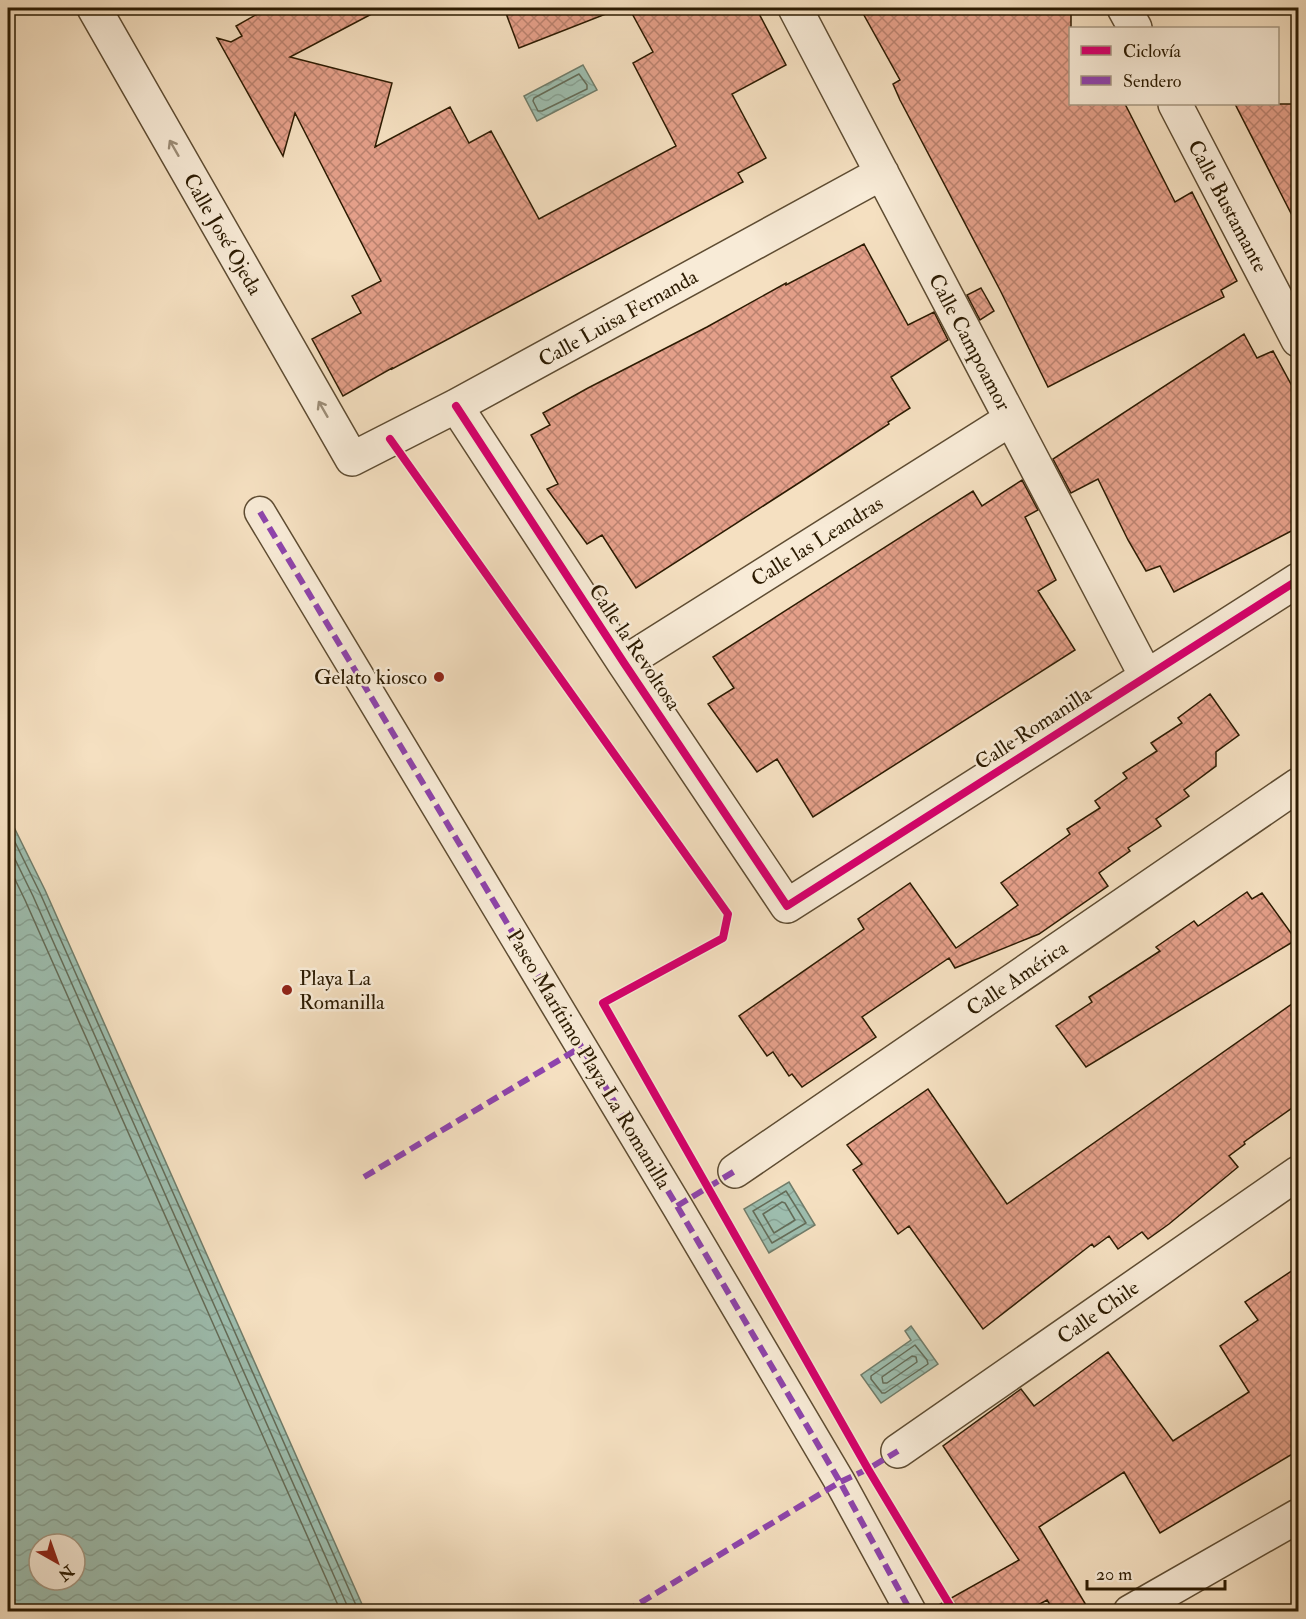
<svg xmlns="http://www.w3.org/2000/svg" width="1306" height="1619" viewBox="0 0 1306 1619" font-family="'IM FELL Double Pica',serif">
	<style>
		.water { fill: url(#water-waves); stroke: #707c69; stroke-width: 1.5; fill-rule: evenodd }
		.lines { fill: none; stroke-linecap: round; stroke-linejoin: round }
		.shore { stroke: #646c58; stroke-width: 1.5 }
		.building { fill: url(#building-cross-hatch); stroke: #2c1b02; stroke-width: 1.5 }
		.pedestrian-casing { stroke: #5e4c32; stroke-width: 33 }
		.minor-casing { stroke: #5e4c32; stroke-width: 36 }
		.pedestrian { stroke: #f8ebd7; stroke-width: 30 }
		.minor { stroke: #f8ebd7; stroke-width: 33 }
		.quiet { stroke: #8e44ad; stroke-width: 6; stroke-dasharray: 12 6; stroke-linecap: butt }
		.cycleway-casing { stroke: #f8ebd7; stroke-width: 11 }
		.cycleway { stroke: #d6006c; stroke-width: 8 }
		.oneway { stroke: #9c8d77 }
		.poi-dot { fill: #8f2418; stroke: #f8ebd7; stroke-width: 2 }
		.labels { text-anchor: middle; stroke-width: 5; stroke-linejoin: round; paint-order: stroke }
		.street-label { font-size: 21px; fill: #2c1b02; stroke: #f8ebd7 }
		.poi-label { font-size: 21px; fill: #2c1b02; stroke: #f8ebd7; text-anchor: end }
	</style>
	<defs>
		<pattern id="water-waves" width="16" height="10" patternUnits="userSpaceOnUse" patternTransform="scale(1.5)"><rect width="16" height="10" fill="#9dbdae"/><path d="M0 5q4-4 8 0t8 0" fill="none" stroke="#87a294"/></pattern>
		<pattern id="building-cross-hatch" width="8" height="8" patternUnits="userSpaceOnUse" patternTransform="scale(1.5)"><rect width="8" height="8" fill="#e5a08a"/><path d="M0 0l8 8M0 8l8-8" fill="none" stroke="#ba826f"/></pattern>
	</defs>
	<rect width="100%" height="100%" fill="#f5e0c1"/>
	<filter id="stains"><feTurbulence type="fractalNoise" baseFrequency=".00333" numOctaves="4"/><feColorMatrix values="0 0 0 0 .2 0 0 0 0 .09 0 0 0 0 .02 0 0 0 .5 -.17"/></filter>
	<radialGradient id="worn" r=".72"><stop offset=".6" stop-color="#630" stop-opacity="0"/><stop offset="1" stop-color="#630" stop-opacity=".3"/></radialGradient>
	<path class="water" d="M583,65L597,90L537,121L524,96Z
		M8,815L45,890L365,1611H8ZM39,1544H75V1580H39Z
		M789,1182L815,1225L769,1253L744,1209Z
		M911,1326L938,1364L881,1403L861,1375L911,1340L905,1331Z"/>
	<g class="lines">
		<path class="shore" d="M579,74L587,85V89L542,111H538L533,101L534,98Z
			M8,828L40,893L359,1612
			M8,845L33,896L350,1612
			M8,865L25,900L341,1612
			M786,1191L806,1223L772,1243L753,1211Z
			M782,1202L785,1203L795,1220L774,1233L763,1214Z
			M915,1345L927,1360L928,1364L885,1393H882L871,1379V1376Z
			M912,1356L916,1357L917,1362L887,1383H883L882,1377Z"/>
	</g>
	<path class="building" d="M268,8H383L290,57L392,83L375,147L450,107L469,143L491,131L539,219L676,146L633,63L653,52L629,8H756L786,65L732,94L766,158L738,173L743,182L392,369V368L343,396L312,339L361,313L352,296L381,281L295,113L283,156L217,38L231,42L242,36L236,26Z
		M504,8H616V10L519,48Z
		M860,8H1071V104H1125L1175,202L1192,192L1237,281L1221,290L1224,297L1048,387L1000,290L900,100L893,84L900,80Z
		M1235,104H1299V229Z
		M864,244L908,325L934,312L948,340L891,377L910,408L888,422L889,424L805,479L636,588L602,535L587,544L547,489L558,484L531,435L550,425L543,413L588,388L707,327L786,283V285Z
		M981,288L994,311L980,320L967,295Z
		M1244,334L1257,358L1273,351L1299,399V527L1174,592L1160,566L1146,571L1128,540L1098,479L1071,493L1053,459Z
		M1022,480L1038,510L1025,517L1056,580L1038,591L1075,650L813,817L777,759L757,772L708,704L734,688L713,657L973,491L982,506Z
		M1210,694L1239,735L1216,752V766L1184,790L1189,796L1156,819L1161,826L1128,848L1130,851L1099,873L1108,886L1039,934L955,968L949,958L862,1017L876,1037L802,1087L792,1074L789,1076L773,1052L767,1056L739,1016L864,929L858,919L910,883L956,948L1018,905L1001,883L1070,834L1067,829L1100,808L1095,801L1127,778L1123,773L1157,751L1151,743L1182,723L1178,718Z
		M1247,892L1252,899L1262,893L1296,940L1086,1067L1056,1026L1092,1002L1089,997L1160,951L1156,947L1194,921L1198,926Z
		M1299,999V1103L1244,1142L1245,1144L1229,1156L1238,1167L1169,1224L1148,1239L1142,1232L1118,1249L1109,1236L1094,1247L1092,1244L983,1329L909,1226L898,1234L853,1170L862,1164L847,1145L928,1089L1007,1204Z
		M1299,1266V1450L1160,1533L1124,1472L1039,1527L1086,1605L1076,1611H1054L1047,1600L1027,1611H928L1019,1560L943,1446L1021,1389L1034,1406L1108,1352L1173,1441L1249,1392L1220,1346L1258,1320L1245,1302Z"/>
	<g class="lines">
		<defs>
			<path id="pedestrian" d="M260,512L677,1206L840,1482L911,1612"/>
			<path id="minor" d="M94,8L352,459L456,406L882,173
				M795,8L1146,676
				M1124,8L1135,28
				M1175,104L1298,340
				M456,406L624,663L787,906L1298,580
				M624,663L1011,419
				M735,1171L1298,785
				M898,1451L1298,1173
				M1130,1612L1298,1516"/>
		</defs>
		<use href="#pedestrian" class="pedestrian-casing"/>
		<use href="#minor" class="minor-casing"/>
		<use href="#pedestrian" class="pedestrian"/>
		<use href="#minor" class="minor"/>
		<path class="quiet" d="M260,512L677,1206L840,1482L911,1612
			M364,1177L581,1047
			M677,1206L735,1171
			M625,1612L840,1482L868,1469L898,1451"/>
		<defs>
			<path id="cycleway" d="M456,406L624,663L787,906L1298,580
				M390,439L728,914L723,938L603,1003L868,1469L954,1612"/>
		</defs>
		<use href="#cycleway" class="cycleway-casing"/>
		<use href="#cycleway" class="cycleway"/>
	</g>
	<defs><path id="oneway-shaft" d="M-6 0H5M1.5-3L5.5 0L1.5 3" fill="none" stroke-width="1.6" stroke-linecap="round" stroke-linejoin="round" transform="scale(1.5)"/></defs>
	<g class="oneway">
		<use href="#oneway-shaft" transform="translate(174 148) rotate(-120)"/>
		<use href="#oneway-shaft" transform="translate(323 409) rotate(-120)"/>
	</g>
	<g class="poi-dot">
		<circle cx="439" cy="677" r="6"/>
		<circle cx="287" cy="990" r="6"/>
	</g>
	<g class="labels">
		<g class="street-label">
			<text transform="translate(1228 206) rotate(62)" y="7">Calle Bustamante</text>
			<text transform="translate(223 234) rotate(60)" y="7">Calle José Ojeda</text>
			<text transform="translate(618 318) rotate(-29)" y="7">Calle Luisa Fernanda</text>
			<text transform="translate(970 342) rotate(62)" y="7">Calle Campoamor</text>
			<text transform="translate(817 541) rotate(-32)" y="7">Calle las Leandras</text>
			<text transform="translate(635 647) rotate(56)" y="7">Calle la Revoltosa</text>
			<text transform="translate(1033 728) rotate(-33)" y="7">Calle Romanilla</text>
			<text transform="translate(1017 978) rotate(-34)" y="7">Calle América</text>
			<text transform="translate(589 1059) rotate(59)" y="7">Paseo Marítimo Playa La Romanilla</text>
			<text transform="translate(1098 1312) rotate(-35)" y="7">Calle Chile</text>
		</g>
		<g class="poi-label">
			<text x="427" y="684">Gelato kiosco</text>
			<text x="299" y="985" text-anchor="start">Playa La<tspan x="299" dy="24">Romanilla</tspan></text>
		</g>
	</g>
	<rect width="1306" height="1619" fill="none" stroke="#f5e0c1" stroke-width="30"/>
	<rect x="9" y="9" width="1288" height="1601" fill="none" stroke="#2c1b02" stroke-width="3"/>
	<rect x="15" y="15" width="1276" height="1589" fill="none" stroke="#2c1b02" stroke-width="1.5"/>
	<rect x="1069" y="27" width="210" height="78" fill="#f8ebd7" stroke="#a69882" stroke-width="1.5"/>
	<rect x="1081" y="46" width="30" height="9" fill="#d6006c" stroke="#a69882" stroke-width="1.5"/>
	<text x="1123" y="57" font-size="18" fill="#2c1b02">Ciclovía</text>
	<rect x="1081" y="76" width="30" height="9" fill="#8e44ad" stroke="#a69882" stroke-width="1.5"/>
	<text x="1123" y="87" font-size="18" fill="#2c1b02">Sendero</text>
	<g transform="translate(57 1562) rotate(140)"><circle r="28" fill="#f8ebd7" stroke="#a69882" stroke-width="1.5"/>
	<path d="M0-4.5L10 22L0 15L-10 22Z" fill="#8f2418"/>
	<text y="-9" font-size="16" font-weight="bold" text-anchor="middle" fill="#2c1b02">N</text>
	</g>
	<path d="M1087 1580v9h138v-9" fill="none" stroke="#2c1b02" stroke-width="3"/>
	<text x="1096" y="1580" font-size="18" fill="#2c1b02" stroke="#f8ebd7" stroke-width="4.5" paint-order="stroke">20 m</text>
	<rect width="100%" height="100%" filter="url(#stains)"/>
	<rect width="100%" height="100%" fill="url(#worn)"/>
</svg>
